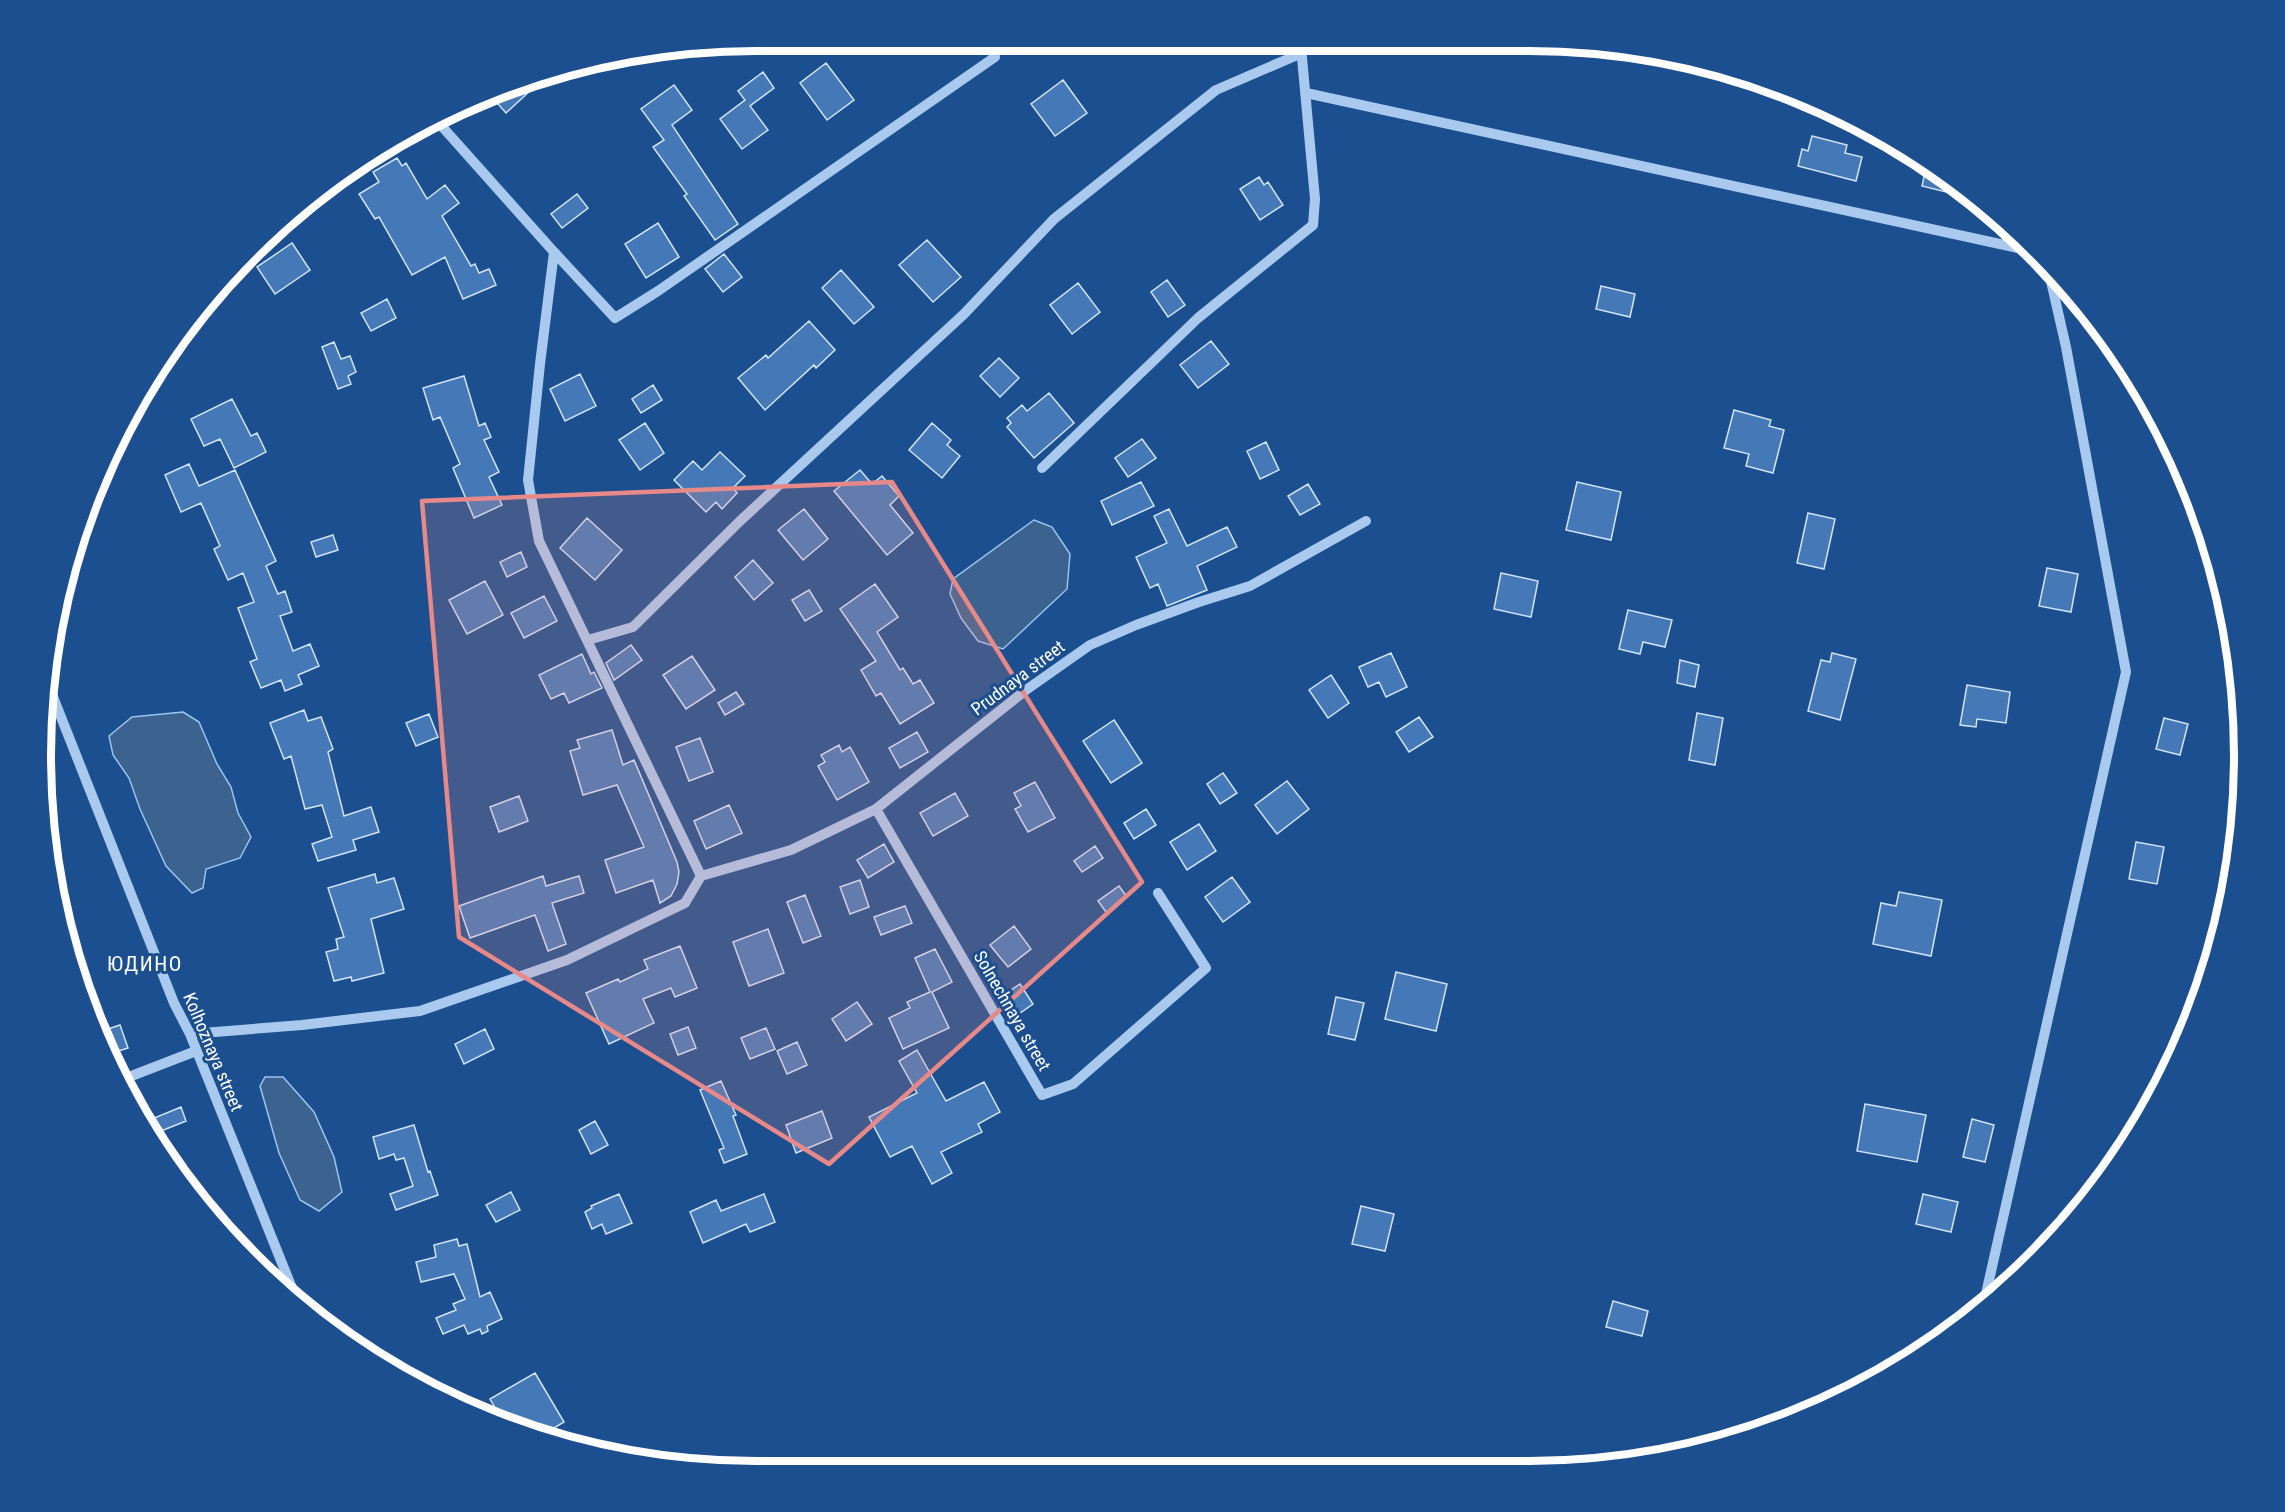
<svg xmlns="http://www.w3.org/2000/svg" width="2285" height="1512" viewBox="0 0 2285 1512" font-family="'Roboto Condensed',sans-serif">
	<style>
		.water { fill: #3c6290; stroke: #9cc4f0; stroke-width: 1.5 }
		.building { fill: #4478b7; stroke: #cfe3fa; stroke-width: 1.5 }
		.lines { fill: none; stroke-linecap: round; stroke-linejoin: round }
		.minor { stroke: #a9c9ee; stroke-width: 10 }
		.marked { fill: #e88989; fill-opacity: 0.2; stroke: #e88989; stroke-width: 4.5; stroke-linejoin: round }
		.labels { text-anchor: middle; stroke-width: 6; stroke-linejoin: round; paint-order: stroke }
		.street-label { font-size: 18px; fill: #fff; stroke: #1b4f8f }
		.quarter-label { font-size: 21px; letter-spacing: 1.5px; fill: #fff; stroke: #1b4f8f }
		.rim { fill: none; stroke: #fff; stroke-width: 8 }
	</style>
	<rect width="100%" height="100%" fill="#1b4f8f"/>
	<path class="water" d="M1034,520L1052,527L1070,554L1067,589L1003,649L978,641L961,618L950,594L953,579Z
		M183,712L199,722L217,764L231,787L238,813L251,837L240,858L206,869L203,888L192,893L166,866L140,809L129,778L113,755L109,736L132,717Z
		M265,1077H283L314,1112L334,1157L342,1192L319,1211L300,1200L279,1153L260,1086Z"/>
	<path class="building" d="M826,63L854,100L827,120L800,83Z
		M763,72L774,88L750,106L768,130L742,149L720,119L745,100L738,91Z
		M524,80L532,89L506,113L491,96Z
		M1063,80L1087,113L1055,136L1031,104Z
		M674,85L692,110L672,125L738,224L715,240L684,196L687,194L653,147L664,140L641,109Z
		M1812,136L1847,145L1845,153L1862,157L1856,181L1798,166L1802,149L1808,151Z
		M397,158L402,166L406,163L427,199L445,185L459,203L442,216L471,266L475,264L479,273L489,269L496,285L463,299L445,257L412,275L379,217L375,219L359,194L379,182L373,172Z
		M1926,168L1967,195L1966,197L1922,186Z
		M1259,177L1264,185L1268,182L1283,205L1260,220L1240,189Z
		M577,194L588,208L562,228L551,214Z
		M658,223L679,257L646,278L625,244Z
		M927,240L961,277L933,302L899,265Z
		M292,243L310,270L275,294L257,267Z
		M724,254L742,277L723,292L705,269Z
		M841,270L874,307L854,324L822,288Z
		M1167,280L1185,305L1168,317L1151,292Z
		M1078,283L1100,312L1072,334L1050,305Z
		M1601,286L1635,294L1630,317L1596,309Z
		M387,299L396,318L371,331L361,313Z
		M809,321L835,350L816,368L814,365L765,410L738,378L766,355L768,358Z
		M1211,341L1229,364L1198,388L1180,365Z
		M334,342L341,359L350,356L356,372L348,376L351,384L338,389L322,347Z
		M999,358L1019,378L1000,397L980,376Z
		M580,374L596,406L565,421L550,389Z
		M464,376L479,426L485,423L491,437L484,440L499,472L489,477L502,505L474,518L453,468L460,464L440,417L433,420L423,388Z
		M653,385L662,400L641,413L632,399Z
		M1049,393L1074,423L1034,458L1007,427L1011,423L1007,418L1022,405L1027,411Z
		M232,399L251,436L257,433L266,452L234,468L220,439L204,446L191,419Z
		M1734,410L1771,420L1769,426L1784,430L1773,473L1746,466L1749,454L1724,448Z
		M645,423L664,453L640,470L619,440Z
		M932,423L951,440L947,445L960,456L942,478L909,450Z
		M1142,439L1156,458L1128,477L1115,458Z
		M1266,442L1279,470L1260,479L1247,451Z
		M720,452L745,476L733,488L737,493L722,509L716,502L706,512L674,480L693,461L702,470Z
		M189,464L199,486L235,470L276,561L266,566L278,594L285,591L292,612L280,616L293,651L310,644L319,666L298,675L302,684L285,691L281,680L261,688L250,662L257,659L238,608L254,602L243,573L228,580L214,549L220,546L201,503L181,512L165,475Z
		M860,470L872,484L882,476L899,496L890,505L913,533L887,555L834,491Z
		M1141,482L1154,506L1112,525L1101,501Z
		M1577,482L1621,492L1611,540L1566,530Z
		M1308,484L1320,504L1300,515L1288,496Z
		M804,509L828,539L803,560L778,530Z
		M1169,509L1187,546L1227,527L1237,547L1197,566L1207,590L1167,606L1158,584L1150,588L1136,557L1167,543L1154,516Z
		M1808,513L1835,519L1824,569L1797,563Z
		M587,518L622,550L595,580L560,548Z
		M333,535L338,550L316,557L311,542Z
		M521,552L527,567L507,577L500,562Z
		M753,560L773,583L754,600L735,577Z
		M2047,568L2078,574L2071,612L2039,606Z
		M1501,573L1538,581L1531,617L1494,609Z
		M485,581L503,615L467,634L449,600Z
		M875,584L898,617L877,632L900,670L903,668L913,684L920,680L934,703L900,724L881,693L876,696L861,670L876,661L840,609Z
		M809,590L822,611L805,621L792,600Z
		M544,596L557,621L524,638L511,613Z
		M1628,610L1672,620L1665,647L1643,642L1640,654L1619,649Z
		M631,645L642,660L614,680L606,663Z
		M1391,653L1407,687L1386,697L1379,682L1368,687L1359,667Z
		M1832,653L1856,659L1840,720L1808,711L1821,660L1830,662Z
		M582,654L591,674L594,672L602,688L569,703L564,693L551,699L539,675Z
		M692,656L715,690L686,709L663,675Z
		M1680,660L1699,665L1695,687L1677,683Z
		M1331,675L1349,703L1328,718L1309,690Z
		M1967,685L2010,692L2006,723L1977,719L1976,727L1960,725Z
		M736,692L744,704L725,715L718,703Z
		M304,710L308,721L321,717L333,749L328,752L344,816L371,807L379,832L353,840L356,850L318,861L312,844L332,837L322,805L305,809L291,756L284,759L270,723Z
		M1697,713L1723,718L1715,765L1689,760Z
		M429,714L438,737L416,746L406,723Z
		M1419,717L1433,737L1409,752L1396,732Z
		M2164,718L2188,724L2180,755L2156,749Z
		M1114,720L1142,763L1111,783L1083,741Z
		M612,730L623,765L634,760L677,862L679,872L677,884L671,896L660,903L653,880L616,893L605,860L644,847L617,785L583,795L570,751L580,748L577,740Z
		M917,732L928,752L900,768L889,748Z
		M700,738L713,772L689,781L676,747Z
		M839,745L842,752L850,747L869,782L837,800L818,766L825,762L821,755Z
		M1223,773L1237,793L1220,804L1207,784Z
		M1287,781L1309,809L1277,834L1255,805Z
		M1035,782L1055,818L1028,832L1015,809L1021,806L1014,793Z
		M955,793L968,816L933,836L920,813Z
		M519,796L528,821L499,832L490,807Z
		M729,805L742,833L706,849L694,821Z
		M1146,809L1156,825L1134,839L1124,823Z
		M1199,824L1216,851L1187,870L1170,842Z
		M2136,842L2164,847L2157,884L2129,879Z
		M884,844L894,862L868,878L857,860Z
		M1095,846L1103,858L1082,872L1074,861Z
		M375,874L377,883L394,878L404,909L371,919L384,973L352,981L351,977L334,981L326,952L338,949L336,939L344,937L328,888Z
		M543,876L546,886L579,876L584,893L552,903L566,944L548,951L535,915L470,938L459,906Z
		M1232,877L1250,902L1223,922L1205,897Z
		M860,880L869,907L850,914L840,887Z
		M1119,886L1127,897L1106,912L1098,901Z
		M1899,892L1942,900L1931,956L1873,944L1881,903L1896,906Z
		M805,895L821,936L803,943L787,902Z
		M905,906L912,923L881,935L874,917Z
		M1014,926L1031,949L1008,967L990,945Z
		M768,929L784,973L749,986L733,942Z
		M680,946L697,988L675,997L671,988L643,999L654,1023L609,1044L586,993L618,979L620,982L648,969L644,960Z
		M935,949L952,982L932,992L949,1028L903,1049L889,1018L910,1008L907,1002L930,992L915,958Z
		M1396,972L1447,984L1436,1031L1385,1019Z
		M1020,984L1033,1004L1013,1018L999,998Z
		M1336,997L1364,1003L1355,1040L1328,1034Z
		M857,1002L872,1024L846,1041L832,1019Z
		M120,1025L128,1048L109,1054L99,1032Z
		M688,1027L696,1048L678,1055L670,1034Z
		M766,1028L775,1049L750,1059L741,1038Z
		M485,1029L494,1049L464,1064L455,1044Z
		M797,1042L807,1065L787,1074L777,1051Z
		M917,1050L946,1101L984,1082L1000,1112L978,1124L982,1132L941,1152L952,1173L932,1184L912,1146L890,1157L869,1117L917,1093L899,1061Z
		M721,1081L736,1115L733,1116L747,1154L724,1163L719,1150L724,1148L700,1090Z
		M1865,1104L1926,1115L1917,1162L1857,1151Z
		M181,1107L186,1121L151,1135L142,1123Z
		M822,1111L832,1138L796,1153L786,1125Z
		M1972,1119L1994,1125L1985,1162L1963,1157Z
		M595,1121L608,1145L591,1154L579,1130Z
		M414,1125L428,1172L430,1171L438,1195L396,1210L390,1194L413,1186L404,1158L396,1160L394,1154L379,1159L373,1137Z
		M511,1192L520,1210L496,1222L486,1205Z
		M619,1194L632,1223L606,1234L602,1224L592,1229L585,1212L592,1208L591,1206Z
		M764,1194L775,1222L750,1232L746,1224L703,1243L690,1212L716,1200L721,1211Z
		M1923,1194L1958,1202L1951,1232L1916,1224Z
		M1361,1206L1394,1214L1385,1251L1352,1244Z
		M457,1239L459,1246L467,1244L480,1297L490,1292L502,1319L487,1326L488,1331L482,1334L480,1329L468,1334L464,1325L443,1334L436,1318L456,1310L453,1304L465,1299L454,1274L421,1282L416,1262L436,1257L434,1245Z
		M1613,1301L1648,1311L1642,1336L1606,1327Z
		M535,1373L564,1422L539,1437L505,1425L490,1399Z"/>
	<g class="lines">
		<path class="minor" d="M1306,93L2032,251
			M554,252L615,318L658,291L995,57
			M2166,435L2167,433
			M1042,468L1198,318L1313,225L1315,199L1301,47
			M588,640L633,627L740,521L964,314L1054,219L1216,90L1302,53
			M46,679L174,1003L190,1034L298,1303
			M876,809L1042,1095L1073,1084L1206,968L1158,893
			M701,876L791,850L876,809L1026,690L1090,645L1136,625L1199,602L1250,586L1366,521
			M190,1034L302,1025L420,1011L567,960L685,903L701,876L539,541L528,480L540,364L554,252L438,122
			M121,1080L196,1051
			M1983,1307L2126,672L2066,347L2048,268"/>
	</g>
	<path class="marked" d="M892,482L1142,882L829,1164L459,937L422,501Z"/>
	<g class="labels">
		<g class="street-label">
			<text transform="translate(1018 678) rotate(-37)" y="6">Prudnaya street</text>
			<text transform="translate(1012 1011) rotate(60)" y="6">Solnechnaya street</text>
			<text transform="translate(213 1052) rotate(67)" y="6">Kolhoznaya street</text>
		</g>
		<g class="quarter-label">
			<text x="145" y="971">ЮДИНО</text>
		</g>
	</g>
	<path d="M0 0H2285V1512H0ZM756 51H1529A705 705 0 0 1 2234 756V756A705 705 0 0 1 1529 1461H756A705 705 0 0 1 51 756V756A705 705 0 0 1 756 51Z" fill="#1b4f8f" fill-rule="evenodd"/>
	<path class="rim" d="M756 51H1529A705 705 0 0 1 2234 756V756A705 705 0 0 1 1529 1461H756A705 705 0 0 1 51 756V756A705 705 0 0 1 756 51Z"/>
</svg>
